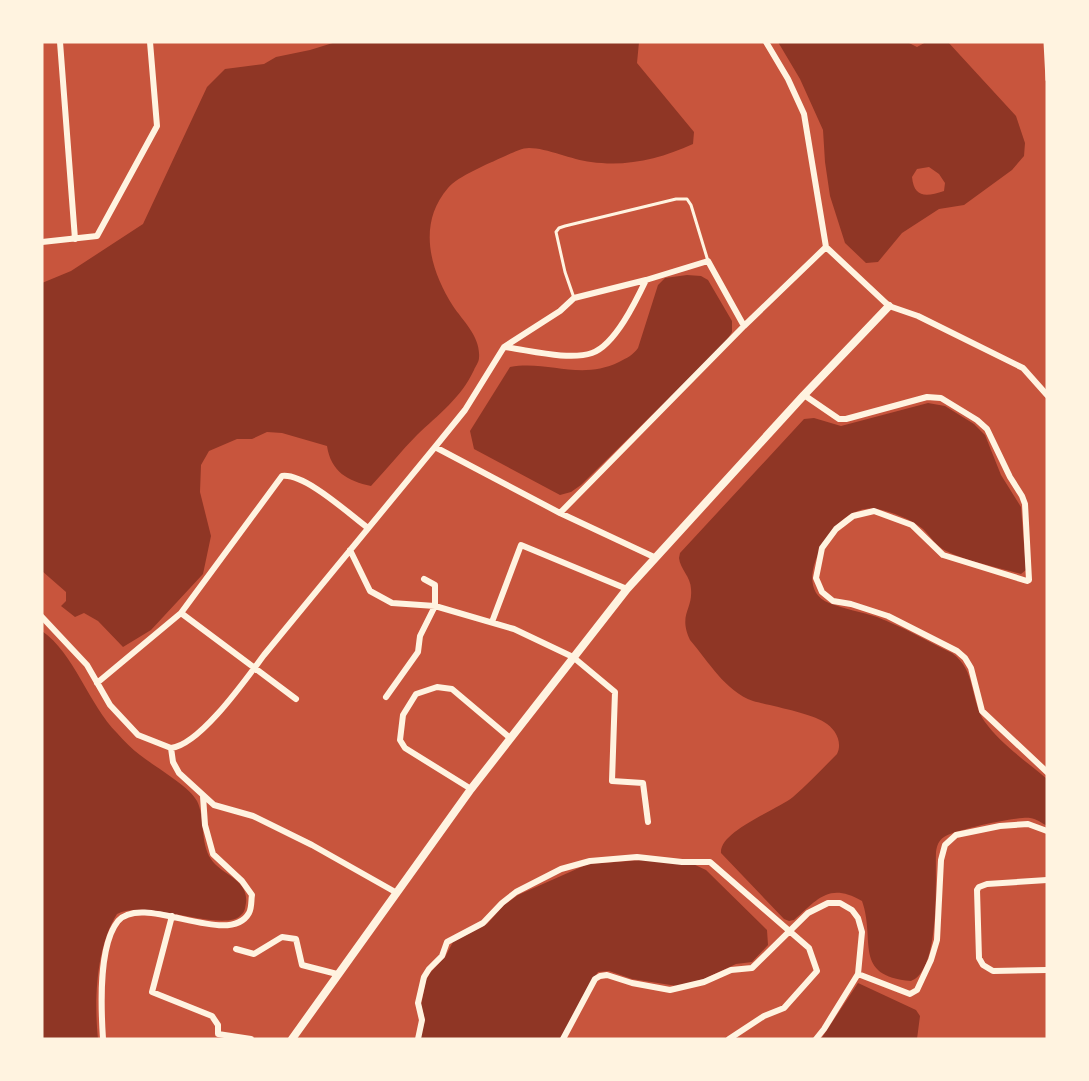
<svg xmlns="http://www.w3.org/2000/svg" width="1089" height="1081" viewBox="0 0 1089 1081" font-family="Inter,sans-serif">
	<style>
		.water { fill: #8f3625; fill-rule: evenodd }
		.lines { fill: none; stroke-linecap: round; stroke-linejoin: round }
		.service { stroke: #fff3e0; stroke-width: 3 }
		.minor { stroke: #fff3e0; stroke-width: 6 }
		.tertiary { stroke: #fff3e0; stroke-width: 8 }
	</style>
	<rect width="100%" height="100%" fill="#c8553d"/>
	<path class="water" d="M336,42H639L637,63L694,132L693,144C660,159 627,167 591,162C572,160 547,148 529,148C521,148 510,154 503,157C488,164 458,176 448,188C417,224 430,270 453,306C463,321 481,337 479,358C479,362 475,367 474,370C461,398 438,415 417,435C401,451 387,469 371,486C348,481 331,472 327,446L282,433L267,432L252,439H237L209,451L201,465L200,492L211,536L203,574L151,630L123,647L98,621L84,613L75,617L61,606L66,601V592L42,571V283L71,271L143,224L207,87L225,69L264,64L276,57L310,50Z
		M778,42H907L917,47L926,42H948L1016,116L1025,143L1024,156L1012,170L964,205L939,209L902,233L878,262L866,263L845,243L830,196L825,162L823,130L800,79ZM929,167L939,174L945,183L944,191C926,197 914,198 912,177L917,169Z
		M687,275L701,276L708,280L732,321V332L725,343L581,485L571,492L560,495L474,449L470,431L510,367C548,360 580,381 619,362C627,358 633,355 638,348L658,285L665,278Z
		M928,403L945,406L974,424L985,435L1001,475L1021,507L1026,570L1021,574C997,567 969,562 946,551C936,546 931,537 923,529C911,519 892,512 877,509C858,506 842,518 831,532C817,551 798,590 829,603C844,609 862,612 877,617C903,627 927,641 952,653C977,671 969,699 985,722C1001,744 1027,762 1047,779V826C1042,823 1037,819 1030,818C1019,816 953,830 944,837C938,841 937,846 936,852C935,880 941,970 911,981C852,976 876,940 862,901C829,882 818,899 794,920L789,921L784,919L721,853C719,831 777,810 793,797C808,784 823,768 837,754C843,742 835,728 824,722C810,713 771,706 753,701C725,691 709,662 690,640C678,614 693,610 691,589C691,577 680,569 679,558L680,553L804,419L814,418L841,426Z
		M42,631C74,653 89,705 117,733C124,741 132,749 140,755C155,767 189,786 197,801C205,816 200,843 211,859C221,875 249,879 246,903C245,908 245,912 241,915C224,934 147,898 117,914C96,947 94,1001 98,1039H42Z
		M643,860L693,864L706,870L767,930L768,945L752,962L736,964L704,979L677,986L632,979L609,971L598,972L560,1039H420L425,1020L421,1005L426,980L430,973L445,957L453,942L487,924L504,905L518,895L588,864Z
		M858,983L916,1010L920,1016L917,1039H821Z"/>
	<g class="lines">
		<path class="service" d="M1045,42L1047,80
			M574,298L565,272L556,232L559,228L565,226L676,199H687L691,205L708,261"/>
		<path class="minor" d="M60,42L75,239
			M766,42L788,79L804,114L826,247L889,306L918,316L1023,368L1047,395
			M42,242L97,236L157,126L150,42
			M504,347C529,350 569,361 592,353C615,345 636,301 646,280L708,261L744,326
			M804,395L839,419H846L927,397L941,398L977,420L987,429L1010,477L1022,496L1025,504L1029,580L1027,581L943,555L912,525L874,511L853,516L836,529L822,548L816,578L822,592L833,601L851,604L888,616L957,651L965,658L971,668L982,711L1047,772
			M435,447L465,410L504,347L560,311L574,298L646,280
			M560,513L744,326L826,247
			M350,550L370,591L392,603L435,606L514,629L573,657L615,692L612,781L643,783L648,822
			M181,613L296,699
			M42,617L87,665L110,705L138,735L171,748L173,762L179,773L214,805L253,816L312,845L397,893
			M492,622L521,545L627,589
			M97,683L181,613L282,476C305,473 349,514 368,528
			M386,697L418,652L420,636L435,606V585L424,579
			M171,748C200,745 246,679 264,655L435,447L560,513L654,557
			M471,789L405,748L400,740L403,715L416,694L437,687L452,689L510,738
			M1047,880L987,884L979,887L977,890L979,958L983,965L993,971L1047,970
			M172,916L152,992L212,1016L218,1025V1034L251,1039
			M236,949L254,954L282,937L296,939L302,965L337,974
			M858,974L910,994L917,990L931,960L937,940L941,860L945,845L956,835L1000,826L1028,824L1047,831
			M103,1039C101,1008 98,946 118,921C143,892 229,949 249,913C252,908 251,900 252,895L242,881L213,854L205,825L203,796
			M418,1039L422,1020L418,1003L424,977L429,969L442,956L447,942L483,923L502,903L516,892L561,869L590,861L637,857L682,862H710L809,948L817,971L784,1008L764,1016L729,1039
			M563,1039L595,979L600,976L607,975L632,983L670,990L704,982L731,970L752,968L808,913L828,903H840L852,910L858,918L862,932L858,974L824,1029L816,1039"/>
		<path class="tertiary" d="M292,1039L471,789L627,589L804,395L889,306"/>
	</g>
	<rect width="1089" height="1081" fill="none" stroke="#fff3e0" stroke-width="87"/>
</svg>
